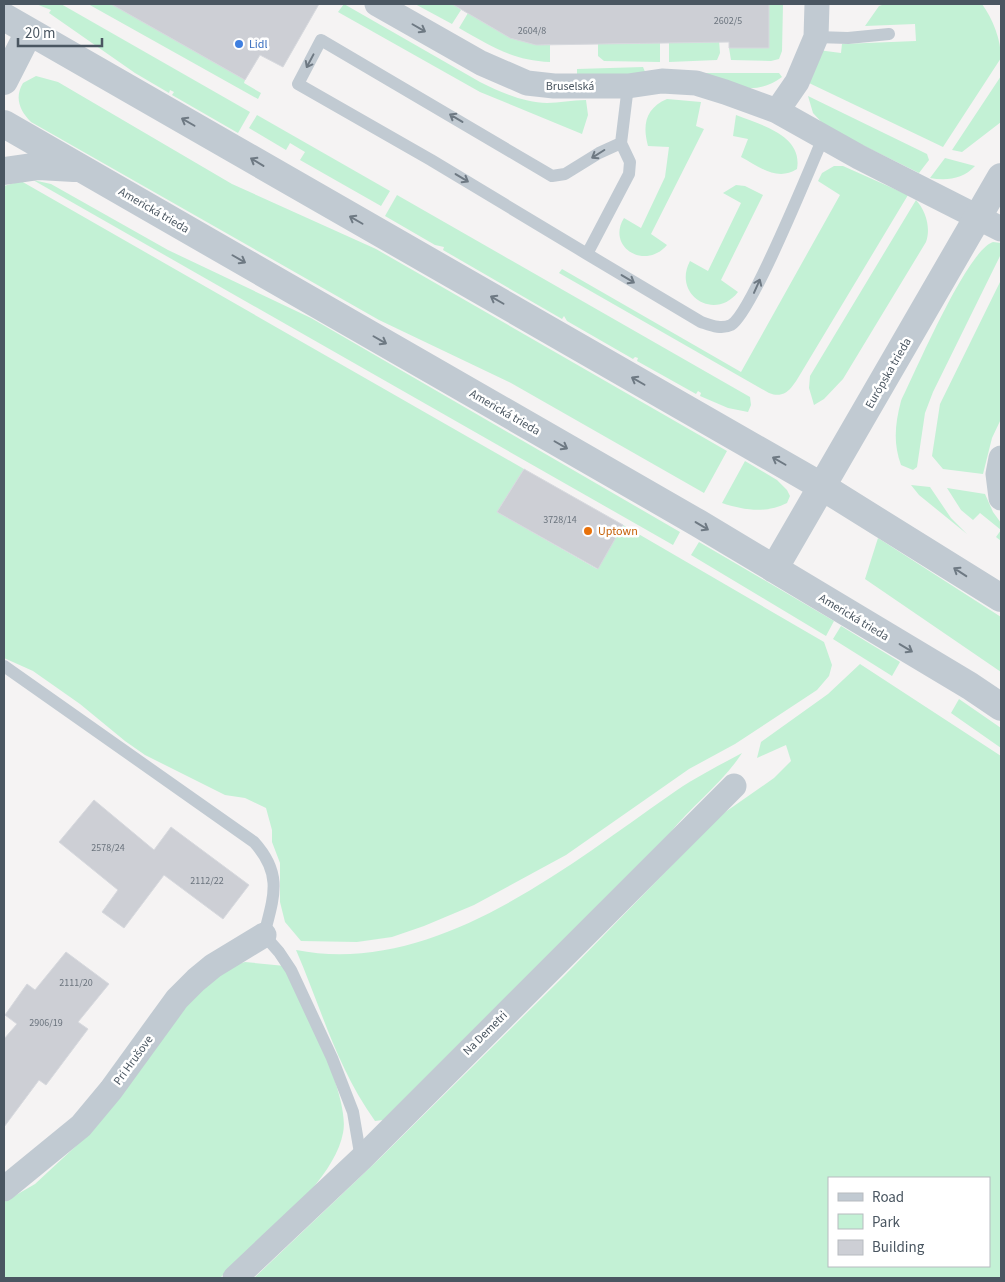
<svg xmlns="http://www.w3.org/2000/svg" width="1005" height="1282" viewBox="0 0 1005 1282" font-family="'Source Sans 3',sans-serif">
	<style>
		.green { fill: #c3f1d5; fill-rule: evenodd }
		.building { fill: #cdcfd5; stroke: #d7d9de }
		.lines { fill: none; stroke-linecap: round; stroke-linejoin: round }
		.service { stroke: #c1cad2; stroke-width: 12 }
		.minor { stroke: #c1cad2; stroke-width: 25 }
		.tertiary { stroke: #c1cad2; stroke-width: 28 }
		.oneway { stroke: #6e7983 }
		.shop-dot { fill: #3f7fe0; stroke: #fff; stroke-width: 2 }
		.food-dot { fill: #e8710a; stroke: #fff; stroke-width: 2 }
		.labels { text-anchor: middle; stroke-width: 5; stroke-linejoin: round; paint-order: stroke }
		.number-label { font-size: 10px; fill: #6b747e }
		.shop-label { font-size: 12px; fill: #366cbe; stroke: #fff; text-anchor: start }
		.street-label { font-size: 12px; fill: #4a5661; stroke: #fff }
		.food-label { font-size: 12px; fill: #c56008; stroke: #fff; text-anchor: start }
	</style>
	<rect width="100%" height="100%" fill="#f5f3f3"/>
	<path class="green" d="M36,4H61L250,112L238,133L172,95L174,92L170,90L169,93L135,73L49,13L51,10Z
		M88,4H112L245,80L244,83L261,93L258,99Z
		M344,4L480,82C500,92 525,103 547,103C559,103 572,100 586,100L588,115L582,134L480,92L338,12Z
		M415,4H459L457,7L461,10L452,24Z
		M769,4H783L782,51L779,59L771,61L731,60L729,48L769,47Z
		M885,4H982C993,19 1001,40 1001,58L943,147L809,83L818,50L841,53L842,44L916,41L915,24L865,26L879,6Z
		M468,13C495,29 518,45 550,45V62C513,61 491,46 459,28Z
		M640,38L660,43V62L604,61L598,56V44H640Z
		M719,40L720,53L717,60L669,62V43Z
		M643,67L646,74H577V69Z
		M695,73H779L782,77C752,99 727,83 695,73Z
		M36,76L58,82L232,184L376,249L727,451L704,493L511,383L379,320L31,122C20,111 14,98 23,83Z
		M1001,76V122L962,152L952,150Z
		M808,96L927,154L929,160L919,173L826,127L813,113Z
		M667,99L701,102L696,126L704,129L651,234L667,245C645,271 606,247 624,218L641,228L665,177L669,147L648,146C642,124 646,108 667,99Z
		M257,115L390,191L381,206L300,160L305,152L290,143L286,150L249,128Z
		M736,115C761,125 803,135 797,169C777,182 758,166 741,157L748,139L733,136Z
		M945,158L975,166C963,179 947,181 930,178Z
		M834,166H843L908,195L801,373C793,386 786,400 769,393L559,273L562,269L741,372L840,195L818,181L822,173Z
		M33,180L51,184L168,250L311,318L680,532L673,545Z
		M21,181L524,469L497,512L597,569L623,525L824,642L832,665L829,676L817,690L735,744L689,769L566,855L474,905L424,926L392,937L357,942L301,941L285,922L280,902V863L272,842V830L266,808L245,798L225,795L145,755L125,741L80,704L33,671L4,658V186Z
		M736,185L745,186L763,195L721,280L738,292C715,322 672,295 690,261L708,271L741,203L723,193Z
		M397,195L750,397L751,405L748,412L728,408L700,396L701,393L698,391L696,394L637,361L638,358L635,357L633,359L567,321L564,316L562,319L443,250L444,247L435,245L385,216Z
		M916,200C926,211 931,228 926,242L843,379L824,399L814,405L809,388L810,376Z
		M993,242L1001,243V254L933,392L925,413L917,467L913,470L901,465C893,443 895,424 901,401C915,373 967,250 993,242Z
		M1001,280V419L992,438L983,474L943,469L932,456L940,404Z
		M745,461L777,480L787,490L790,496L787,503C766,514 743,510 722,503Z
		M911,485L930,487L951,518L967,534L919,495Z
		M947,488L985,494L993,512L1001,523V541L996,537L1001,530L980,513L973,520L961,510Z
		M878,538L1001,617V672L865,579Z
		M699,542L834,621L826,636L691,555Z
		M841,626L900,662L892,676L833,639Z
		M860,664L1001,756V1278H254L378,1160L564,976L721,815L774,778L791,761L786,745L757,758L761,742L828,694ZM829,1178H989V1266H829Z
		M959,699L1001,728V748L951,713Z
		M742,753C723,783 692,805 670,833L383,1120L375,1121C336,1066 322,1010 296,950C433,977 565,868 670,795C692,779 718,766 742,753Z
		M245,962L285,966C301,1002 351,1096 343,1133C334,1183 257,1243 220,1278H4V1202L35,1184L76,1146L182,1007L222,969Z"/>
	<path class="building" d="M111,4H319L283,67L260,55L245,80Z
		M452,4H769V48H729V42L536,45L510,38Z
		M524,469L623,525L598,569L497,512Z
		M94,800L154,850L171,827L249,885L223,919L164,875L124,928L102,912L118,890L59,842Z
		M66,952L109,984L78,1022L88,1029L46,1085L39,1080L4,1127V1039L17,1024L5,1015L27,984L35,990Z"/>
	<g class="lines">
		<path class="service" d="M816,37L848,38L889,34
			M621,143L630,162L629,174L587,254L431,160L298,84L321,40L552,176L565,174L599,153L621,143L628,86
			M587,254L701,322C710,325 721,330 731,325C751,314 810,168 823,138
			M4,666L254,842C283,874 274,896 264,935L279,952L291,970L332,1058L353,1112L361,1159"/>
		<path class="minor" d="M377,4L481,63L527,83L554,86H628L662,81L696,83L725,92L777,111L859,157L1001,229
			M777,111L797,82L816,37L817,4
			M1001,458L998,474L1001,498
			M4,1189L81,1126L111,1090L177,999L196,980L213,966L264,935
			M235,1278L361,1159L734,786"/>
		<path class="tertiary" d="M4,17L821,486L1001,598
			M4,81L29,32
			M4,124L698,523L970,686L1001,707
			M4,171L39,166L74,168
			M774,569L1001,177"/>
	</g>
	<defs><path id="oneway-shaft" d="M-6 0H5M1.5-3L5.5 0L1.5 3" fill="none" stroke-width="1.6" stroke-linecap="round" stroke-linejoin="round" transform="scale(1.25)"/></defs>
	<g class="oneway">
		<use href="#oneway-shaft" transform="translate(419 28) rotate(30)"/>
		<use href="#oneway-shaft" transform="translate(310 61) rotate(118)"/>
		<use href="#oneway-shaft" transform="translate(456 118) rotate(-149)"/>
		<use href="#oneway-shaft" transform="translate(188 122) rotate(-150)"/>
		<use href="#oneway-shaft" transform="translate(598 154) rotate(148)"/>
		<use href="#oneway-shaft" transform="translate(257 162) rotate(-149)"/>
		<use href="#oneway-shaft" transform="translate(462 178) rotate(31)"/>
		<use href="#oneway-shaft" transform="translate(356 220) rotate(-150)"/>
		<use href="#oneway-shaft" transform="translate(239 259) rotate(30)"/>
		<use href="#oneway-shaft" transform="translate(628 279) rotate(31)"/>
		<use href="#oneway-shaft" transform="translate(757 286) rotate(-66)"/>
		<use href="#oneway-shaft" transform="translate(497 300) rotate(-150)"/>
		<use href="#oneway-shaft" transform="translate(380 340) rotate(30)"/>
		<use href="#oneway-shaft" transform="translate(638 381) rotate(-150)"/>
		<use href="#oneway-shaft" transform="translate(561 445) rotate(30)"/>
		<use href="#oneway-shaft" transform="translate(779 461) rotate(-150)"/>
		<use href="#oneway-shaft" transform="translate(702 526) rotate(31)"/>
		<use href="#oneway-shaft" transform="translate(960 572) rotate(-147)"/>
		<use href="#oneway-shaft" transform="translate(906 648) rotate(31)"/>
	</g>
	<circle class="shop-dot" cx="239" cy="44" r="5"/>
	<circle class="food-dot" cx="588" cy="531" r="5"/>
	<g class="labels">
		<g class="number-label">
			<text x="728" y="24">2602/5</text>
			<text x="532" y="34">2604/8</text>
			<text x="560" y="523">3728/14</text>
			<text x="108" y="851">2578/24</text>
			<text x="207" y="884">2112/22</text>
			<text x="76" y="986">2111/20</text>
			<text x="46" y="1026">2906/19</text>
		</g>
		<g class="shop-label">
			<text x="249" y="48">Lidl</text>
		</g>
		<g class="street-label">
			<text x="570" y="90">Bruselská</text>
			<text transform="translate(154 210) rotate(30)" y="4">Americká trieda</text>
			<text transform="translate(888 373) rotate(-60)" y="4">Európska trieda</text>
			<text transform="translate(505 412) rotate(30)" y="4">Americká trieda</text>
			<text transform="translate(854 617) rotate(31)" y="4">Americká trieda</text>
			<text transform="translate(485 1033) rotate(-45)" y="4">Na Demetri</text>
			<text transform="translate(133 1060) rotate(-54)" y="4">Pri Hrušove</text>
		</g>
		<g class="food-label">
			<text x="598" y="535">Uptown</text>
		</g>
	</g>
	<rect width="1005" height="1282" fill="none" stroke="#4a5661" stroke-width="10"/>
	<rect x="828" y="1177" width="162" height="90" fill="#ffffff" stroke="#b7bbc0"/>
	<rect x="838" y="1193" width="25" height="8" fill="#c1cad2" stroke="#b7bbc0"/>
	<text x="872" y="1202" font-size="15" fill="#4a5661">Road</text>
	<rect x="838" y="1214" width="25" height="15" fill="#c3f1d5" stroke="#b7bbc0"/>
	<text x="872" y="1227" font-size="15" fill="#4a5661">Park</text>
	<rect x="838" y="1240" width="25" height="15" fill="#cdcfd5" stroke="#b7bbc0"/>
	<text x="872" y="1252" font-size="15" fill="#4a5661">Building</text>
	<path d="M18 38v8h84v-8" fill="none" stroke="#4a5661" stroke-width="2.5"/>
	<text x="25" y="38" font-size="15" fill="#4a5661" stroke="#ffffff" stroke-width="4" paint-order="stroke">20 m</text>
</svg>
